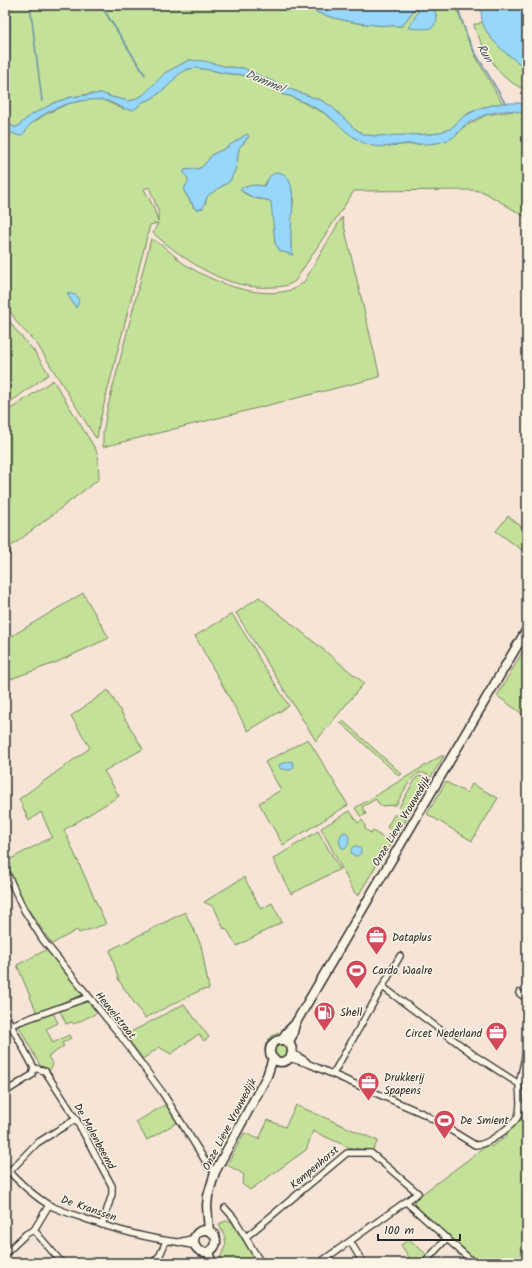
<svg xmlns="http://www.w3.org/2000/svg" width="532" height="1268" viewBox="0 0 532 1268" font-family="Kalam,sans-serif">
	<style>
		.green { fill: #c3e198; stroke: #778662; fill-rule: evenodd }
		.water { fill: #97d7f9; stroke: #6c92a7 }
		.lines { fill: none; stroke-linecap: round; stroke-linejoin: round }
		.stream { stroke: #6c92a7; stroke-width: 1.5 }
		.minor-casing { stroke: #2b2b2b; stroke-width: 8 }
		.secondary-casing { stroke: #2b2b2b; stroke-width: 11 }
		.minor { stroke: #fcf5e5; stroke-width: 5.5 }
		.secondary { stroke: #fcf5e5; stroke-width: 8 }
		.labels { text-anchor: middle; stroke-width: 3; stroke-linejoin: round; paint-order: stroke }
		.street-label { font-size: 11px; fill: #2b2b2b; stroke: #fcf5e5 }
		.poi-label { font-size: 11px; fill: #2b2b2b; stroke: #fcf5e5; text-anchor: start }
		.water-label { font-size: 12px; font-style: italic; fill: #46565e; stroke: #fcf5e5 }
	</style>
	<rect width="100%" height="100%" fill="#f6e5d6"/>
	<filter id="ink" filterUnits="userSpaceOnUse"><feTurbulence type="fractalNoise" baseFrequency=".025" numOctaves="2"/><feDisplacementMap in="SourceGraphic" scale="8" xChannelSelector="R" yChannelSelector="G"/><feConvolveMatrix kernelMatrix="1 2 1 2 8 2 1 2 1" color-interpolation-filters="sRGB"/></filter>
	<g filter="url(#ink)">
		<path class="green" d="M5,5H300C332,21 366,26 402,26L414,10L416,9L418,12L437,17C434,8 428,7 420,5H455L476,57L502,103L480,108L469,113L450,129L438,133L418,136H376L365,135L354,128L332,107L323,101L287,88L243,68L228,67L189,60L165,73L143,95L133,100L129,101L111,97L109,95L90,94L71,97L56,102L31,115L17,127H14L5,123Z
			M483,21C489,42 510,56 527,69V91C519,87 510,82 503,76C496,70 474,32 474,24H478Z
			M196,68L211,70L223,73L243,75L284,95L290,96L324,113L352,135L380,146L436,143L458,134L462,128L486,115L513,111H520L527,115V218L484,192L473,190L354,191L295,281C288,286 281,287 273,287C227,291 186,261 153,233L158,223L150,225L100,420L97,438L95,437L37,344L18,324L5,303V131L10,133L28,126L46,114L67,104L86,100L101,99L123,109L138,107L143,102L153,98L168,86L179,74L188,69ZM247,134L248,138L239,148L236,168L230,181L210,194L207,197L205,204L194,208L184,191C185,183 193,182 184,174L187,169H197L202,167L213,154L224,149ZM268,179L290,182C291,188 294,197 293,204C291,215 289,246 293,255L280,251L275,243L272,202C267,199 263,200 258,199C252,198 245,194 240,190L256,185L264,186ZM149,187L158,210V221L153,206L144,189Z
			M342,217L380,377L103,447V433L107,410L151,239C163,244 173,255 183,263C211,282 260,301 294,289C297,287 301,284 304,282Z
			M5,313L14,328L34,351L49,374L5,406Z
			M53,380L96,450L98,456L99,479L5,551V413Z
			M508,516L527,531V554L496,531Z
			M83,593L109,638L55,663L5,681V640Z
			M259,597L364,683L316,741L236,613Z
			M232,614L255,650L264,668L266,669L289,706L248,731L195,636Z
			M527,644V717L497,696Z
			M108,690L143,749L104,771L119,796L64,830L106,924L79,933L77,930L52,944L18,894L5,862L52,837L41,812L29,821L19,799L90,748L71,716Z
			M342,720L402,774L399,776L340,722Z
			M308,739L348,805L283,845L259,803L281,790L265,762Z
			M441,756H444L431,777C428,775 424,772 420,773C411,775 401,797 396,805L380,806L376,799L362,807L366,814L361,817L355,808Z
			M420,776L424,777L429,781L386,853L383,851L379,857L380,859L358,896L354,892L321,828L350,811L358,823L362,820L365,825V829L371,833L373,831L387,840L392,831L387,827L394,815H398L400,812L399,807L416,778Z
			M446,782L467,793L472,784L498,798L472,841L427,814Z
			M318,831L340,869L291,894L273,859Z
			M244,877L261,909L272,903L282,922L237,946L226,928L224,929L214,907L204,902Z
			M185,912L201,945L209,989L201,990L145,1018L119,981L110,950Z
			M48,949L84,994L37,1013L17,965Z
			M85,1002H90L97,1013L74,1024L72,1022L66,1024L60,1011Z
			M184,1004L209,1037L204,1041L199,1034L171,1054L159,1047L143,1059L125,1035Z
			M53,1013L58,1023L46,1029L53,1043L69,1035L71,1038L62,1043L64,1046L48,1057L53,1064L52,1067L49,1070L41,1067L19,1027L21,1024Z
			M279,1033L284,1034C281,1038 274,1037 271,1042C266,1048 271,1055 268,1061C262,1049 265,1037 279,1033Z
			M275 1051a6 6 0 1 1 12 0a6 6 0 1 1-12 0Z
			M166,1104L178,1122L147,1140L136,1122Z
			M296,1105L378,1141L372,1151L348,1147L313,1131L306,1150L250,1190L242,1184L244,1175L240,1172L227,1165L244,1133L259,1139L268,1120L285,1127Z
			M527,1114V1263H477L414,1207V1200L489,1144L491,1147L507,1136L505,1132Z
			M226,1221H231L257,1263H218L226,1244L225,1238L219,1224Z
			M409,1239L428,1256L420,1263H415L416,1261L410,1259L401,1245Z"/>
		<path class="water" d="M300,5H420L430,8L435,11L437,22L432,28L422,29L408,28L418,12L416,9L414,10L402,26C366,26 332,21 300,5Z
			M481,5H527V69C512,58 493,45 484,27C481,20 481,12 481,5Z
			M189,60L204,61L228,67L243,68L250,71L287,88L323,101L332,107L354,128L365,135L376,136L433,134L450,129L463,117L480,108L502,103H520L527,107V115C508,105 480,114 464,126C458,131 458,136 448,140C435,145 420,144 406,144C396,145 383,148 373,146C353,142 339,123 323,112C313,106 301,101 290,96L284,95L243,75L224,73L211,70L196,68L188,69L179,74L168,86L153,98L143,102L134,110C120,110 112,100 102,100C77,98 48,108 30,125C25,130 27,132 20,136L5,131V123L14,127H17L31,115L56,102L71,97L102,93L111,97L129,101L133,100L143,95L165,73Z
			M247,134L249,136L239,148L236,168L230,181L210,194L207,197L203,208L196,210L184,191C185,183 193,182 184,174V170L197,169L202,167L213,154L224,149Z
			M277,172C306,174 284,239 293,255L280,251L275,243L271,202L268,200L254,198L240,190L241,188L253,185L264,186L270,176Z
			M67,293L76,295C80,300 79,302 76,308Z
			M292,761L294,766L291,770L281,769L279,766L280,764Z
			M346,832C350,836 350,845 345,849L341,847L339,840L342,833Z
			M351 851a5 5 0 1 1 10 0a5 5 0 1 1-10 0Z"/>
		<g class="lines">
			<path class="stream" d="M30,5L42,101
				M91,5L98,6
				M103,5L102,7L145,75
				M457,5L469,42L505,103
				M9,110L10,5"/>
			<defs>
				<path id="minor" d="M5,553L7,552
					M5,869L24,910L43,940L120,1035L162,1092L208,1165L215,1172
					M519,993L527,999
					M5,1014L34,1068L32,1075L5,1092
					M5,1027L89,997
					M291,1052L306,1061
					M289,1058L309,1064L424,1114L475,1145C479,1145 483,1144 487,1142C495,1138 515,1124 518,1116C522,1106 519,1094 519,1084L474,1055L383,987
					M34,1068L45,1071L76,1119L112,1186V1194L102,1225
					M333,1074L400,956
					M519,1084L527,1048
					M520,1106L527,1107
					M5,1167C18,1181 32,1195 49,1205C59,1210 71,1214 83,1218C113,1229 145,1238 177,1242C183,1243 189,1245 195,1245
					M9,1172L37,1143L76,1119
					M406,1202L474,1263
					M49,1205L34,1230L62,1263
					M225,1208L234,1218L261,1263
					M246,1237L347,1153H371L418,1193L319,1263
					M350,1241L363,1263
					M179,1242L195,1238
					M5,1254L26,1234L34,1230
					M153,1263L160,1255L166,1241
					M424,1263L447,1238"/>
				<path id="secondary" d="M282,1040L286,1033L295,1024
					M270 1051a11 11 0 1 1 22 0a11 11 0 1 1-22 0Z
					M288,1043L292,1036L295,1024L527,629
					M194 1241a11 11 0 1 1 22 0a11 11 0 1 1-22 0Z
					M209,1231L207,1206L208,1196L215,1172L267,1076L273,1058
					M210,1251V1263"/>
			</defs>
			<use href="#minor" class="minor-casing"/>
			<use href="#secondary" class="secondary-casing"/>
			<use href="#minor" class="minor"/>
			<use href="#secondary" class="secondary"/>
		</g>
	</g>
	<defs>
		<symbol id="office-pin" viewBox="-11 -11 22 30"><path d="M0 17L-7.5 6A9.5 9.5 0 1 1 7.5 6Z" fill="#d1495b" stroke="#fcf5e5"/><path d="M-6-3h4V-5.5h4V-3h4V5H-6ZM-1-4.5V-3h2v-1.5ZM-6 0V1H6V0Z" fill="#fff"/></symbol>
		<symbol id="stadium-pin" viewBox="-11 -11 22 30"><path d="M0 17L-7.5 6A9.5 9.5 0 1 1 7.5 6Z" fill="#d1495b" stroke="#fcf5e5"/><path d="M0-5a6.5 5 0 1 0 0 10a6.5 5 0 1 0 0-10ZM-3.5-1.8h7v3.6h-7Z" fill="#fff"/></symbol>
		<symbol id="fuel-pin" viewBox="-11 -11 22 30"><path d="M0 17L-7.5 6A9.5 9.5 0 1 1 7.5 6Z" fill="#d1495b" stroke="#fcf5e5"/><path d="M-5.5-6h7V0h2V4h1.3V-2.5L3-4.5l.8-.8L6-3V5H2.5V1h-1V6h-7ZM-4.2-4.7v3.2H.2V-4.7Z" fill="#fff"/></symbol>
	</defs>
	<g fill-rule="evenodd">
		<use href="#office-pin" x="364" y="924" width="25" height="34"/>
		<use href="#stadium-pin" x="344" y="958" width="25" height="34"/>
		<use href="#fuel-pin" x="312" y="1000" width="25" height="34"/>
		<use href="#office-pin" x="484" y="1020" width="25" height="34"/>
		<use href="#office-pin" x="356" y="1070" width="25" height="34"/>
		<use href="#stadium-pin" x="432" y="1108" width="25" height="34"/>
	</g>
	<g class="labels">
		<g class="street-label">
			<text transform="translate(401 821) rotate(-59)" y="4">Onze Lieve Vrouwedijk</text>
			<text transform="translate(116 1015) rotate(51)" y="4">Heuvelstraat</text>
			<text transform="translate(229 1124) rotate(-62)" y="4">Onze Lieve Vrouwedijk</text>
			<text transform="translate(95 1136) rotate(61)" y="4">De Molenbeemd</text>
			<text transform="translate(314 1167) rotate(-40)" y="4">Kempenhorst</text>
			<text transform="translate(89 1208) rotate(19)" y="4">De Kranssen</text>
		</g>
		<g class="poi-label">
			<text x="392" y="941">Dataplus</text>
			<text x="372" y="974">Cardo Waalre</text>
			<text x="340" y="1016">Shell</text>
			<text x="482" y="1037" text-anchor="end">Circet Nederland</text>
			<text x="384" y="1081">Drukkerij<tspan x="384" dy="13">Spapens</tspan></text>
			<text x="460" y="1124">De Smient</text>
		</g>
		<g class="water-label">
			<text transform="translate(485 53) rotate(60)" y="4">Run</text>
			<text transform="translate(265 81) rotate(23)" y="4">Dommel</text>
		</g>
	</g>
	<rect width="532" height="1268" fill="none" stroke="#fcf5e5" stroke-width="20"/>
	<rect x="10" y="10" width="512" height="1248" fill="none" stroke="#2b2b2b" stroke-width="1.5" filter="url(#ink)"/>
	<path d="M378 1234v6h82v-6" fill="none" stroke="#2b2b2b" stroke-width="2"/>
	<text x="384" y="1234" font-size="12" fill="#2b2b2b" stroke="#fcf5e5" stroke-width="3" paint-order="stroke">100 m</text>
</svg>
